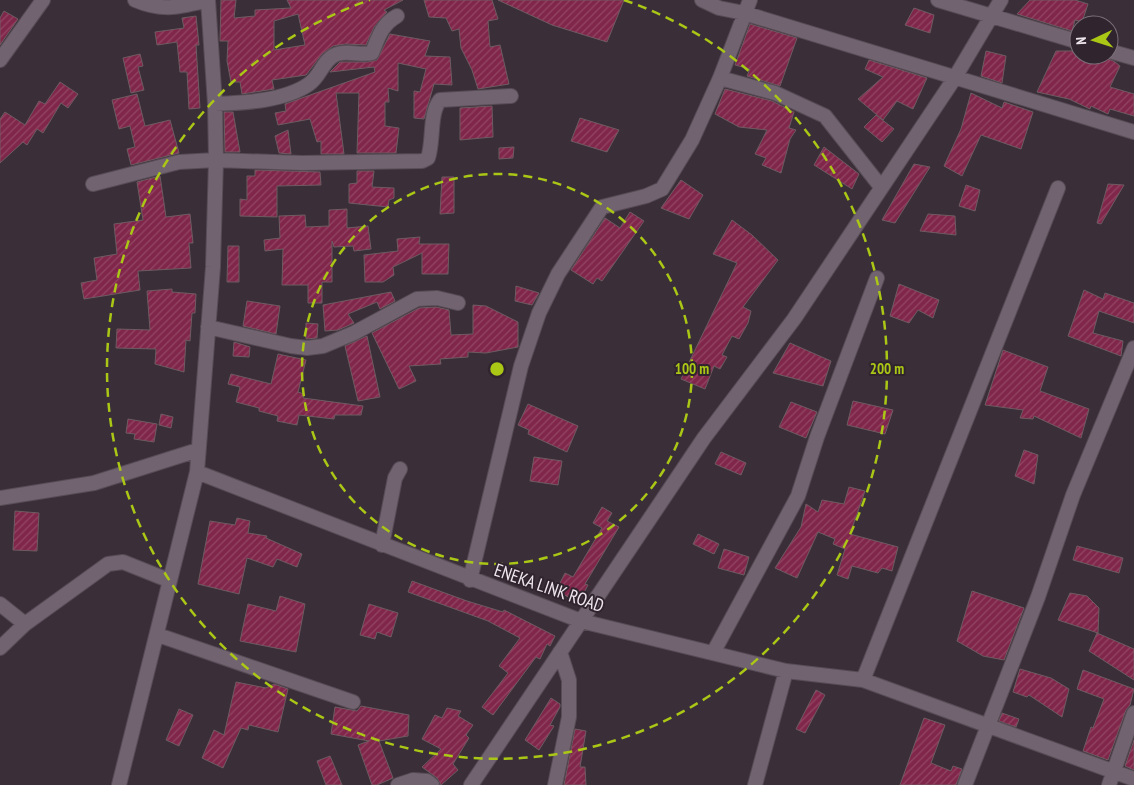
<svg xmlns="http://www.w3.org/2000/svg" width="1134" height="785" viewBox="0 0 1134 785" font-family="'PT Sans Narrow',sans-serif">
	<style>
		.building { fill: url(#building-hatch); stroke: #6e5b60; fill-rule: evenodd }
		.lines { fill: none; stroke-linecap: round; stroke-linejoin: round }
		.minor-casing { stroke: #574c56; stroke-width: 16 }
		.minor { stroke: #716370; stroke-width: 14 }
		.ring { fill: none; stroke: #abc716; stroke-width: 2.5; stroke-dasharray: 9 6 }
		.labels { text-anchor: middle; stroke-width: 4; stroke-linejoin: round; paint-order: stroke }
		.street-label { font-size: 18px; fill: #efe7ee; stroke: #30242e }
		.centre { fill: #abc716; stroke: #30242e; stroke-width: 2.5 }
		.ring-label { font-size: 15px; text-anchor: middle; font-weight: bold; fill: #abc716; stroke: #30242e; stroke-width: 4; stroke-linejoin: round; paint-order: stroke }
	</style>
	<defs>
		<pattern id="building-hatch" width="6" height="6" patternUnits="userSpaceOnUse" patternTransform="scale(1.25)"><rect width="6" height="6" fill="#80264a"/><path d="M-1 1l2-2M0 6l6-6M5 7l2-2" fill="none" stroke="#924664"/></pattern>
	</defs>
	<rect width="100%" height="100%" fill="#3a2e39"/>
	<path class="building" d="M221,0H236L234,18L255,16V10L291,8L287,0H403L384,10L387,12L374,27L366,45L345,44L333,46L322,54L306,75L272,80L274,89L242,94L240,82H231L227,61L228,41H220ZM298,14L305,45L274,50V21Z
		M424,0H492L498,19L488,21L490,47L500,45L509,84L478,89L472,70L461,48L459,29L452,31L446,18L429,17Z
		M498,0H624L607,42L552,25Z
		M1030,0H1075L1088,4L1082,22L1075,20L1072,31L1017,14Z
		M914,8L934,15L930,33L905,25Z
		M4,11L18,19L0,45V18Z
		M196,16L199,45H196L200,108L189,109L187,72H180L177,42L157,45L155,32L184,28L182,18Z
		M750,24L797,38L780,86L747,76L750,69L735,65Z
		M390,34L430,41L425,56L450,57L452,85L434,84L424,119L414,118V91L420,92L426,69L398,63V91L388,88L389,102H385V126L399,128L396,153H357L359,93H336L344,154H321V141L317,142L310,119L278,125L275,113L286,111L285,104L375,72L374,67L330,72L340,62H368L377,60Z
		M986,51L1006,56L1002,83L981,76Z
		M1056,51H1079V55H1101L1115,62L1120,66L1110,87L1134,94V116L1110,109L1108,114L1091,106L1090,109L1069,99L1037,92Z
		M140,54L143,66L138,67L144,90L131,93L123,58Z
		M869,60L927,78L913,109L897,101L883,120L858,99L883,77L865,69Z
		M60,82L78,94L68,108L61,103L43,133L37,129L27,145L23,142L0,163V119L5,112L25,125L39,101L45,104Z
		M725,89L772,101L794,112L789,128L796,130L790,139L781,173L762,165L766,158L755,154L767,130L739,127L715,114Z
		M971,93L1002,108L1004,102L1033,112L1021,149L981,135L962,176L944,166L961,129Z
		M137,94L145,126L170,120L179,153L131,165L127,149L135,147L130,126L119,129L112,100Z
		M492,106L493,137L460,140V108Z
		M224,112H233L240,152H225Z
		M876,115L894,129L882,142L864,127Z
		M580,118L619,130L607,152L571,141Z
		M288,130L291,154L279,153L275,136Z
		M514,147L513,158L499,159V148Z
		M824,147L859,174L852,189L814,165Z
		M914,164L930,167L895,223L882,220Z
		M255,170L320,172L321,185L277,186V217L240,216V199L247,200V176H255Z
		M357,171H374L372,187L394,188V198L389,200L388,207L349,203V184L357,183Z
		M160,176L166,217L190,214L193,243H189L191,268L138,271L140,290L84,299L81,283L97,280L94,258L117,254L114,224L143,220L137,182Z
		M442,177H454V213L440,214Z
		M681,180L703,195L689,219L661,208Z
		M1108,184L1124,185L1101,224L1097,223Z
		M966,185L980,190L975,211L959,206Z
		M347,209V228L368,226L371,249L354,251L353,246L334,247L332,241V282H322V303H308V285H282L283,249L265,251L264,240L280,238L279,216L305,215L306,227L329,226V210Z
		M630,212L644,221L602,281L597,278L593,284L571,270L605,218L620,228Z
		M928,214L955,216L956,235L920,231Z
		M732,220L752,235L778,260L743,307L751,311L748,323L739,339L732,336L722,355L727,357L720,369L714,366L705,389L681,379L737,263L713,254Z
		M420,237L419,244H449L448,274H422V253L393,267L394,275L383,282H365L364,255L398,251L397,239Z
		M228,246H239V282H227Z
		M899,284L939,300L933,318L918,310L909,323L890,316Z
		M516,286L539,293L532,305L515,301Z
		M172,289V292L196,294L195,313H192L190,341L186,340L184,372L155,364L156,349L116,348L117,329L150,330L147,291Z
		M1084,290L1103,299L1105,293L1134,303V323L1099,311L1093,333L1123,341L1121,356L1068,336Z
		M391,292L395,301L380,309L377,302L348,314L354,323L338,330L325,331L323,305Z
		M247,301L280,306L276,334L243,326Z
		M473,305L486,306L518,322V347L486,353L468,352V357L440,359L441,364L409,366L416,381L399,389L372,333L419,308L436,307L449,310L451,335L473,334Z
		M306,323L318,324L317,338L306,339Z
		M367,336L380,397L358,401L345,346Z
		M234,342L250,347L249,357L233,356Z
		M790,343L831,361L823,386L773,373Z
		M1003,350L1048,367L1040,391L1089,409L1081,438L1034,416L1033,419L1020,418L1023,410L985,405Z
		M278,354L306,360L298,392L304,394L303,398L363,406L361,415H335L334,419L299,415L297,425L277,421L278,416L259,411V408L236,402L240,387L228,384L231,374L271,384Z
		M853,401L893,410L885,434L847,425Z
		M791,402L817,412L806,438L779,427Z
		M528,404L578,426L567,452L528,434L529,430L518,425Z
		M161,414L173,417L171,428L159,425Z
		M128,419L157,424L154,442L134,439L135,434L126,433Z
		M1024,450L1038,455L1034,484L1015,476Z
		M721,452L746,463L741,475L715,464Z
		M534,457L562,461L558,485L530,481Z
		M849,487L865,491L850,534L898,547L892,571L882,568L878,573L852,566L848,579L837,575L845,549L833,544L835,539L818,532L797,578L775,568L801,527L806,504L818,512L822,500L844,504Z
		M602,507L612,513L607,521L619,527L585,584L588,585L579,602L556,591L565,573L573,577L602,528L593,523Z
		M15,511L39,513L37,551L13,550Z
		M237,518L250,521L248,533L267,536L266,538L302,554L297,567L277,559L273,567L247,558L239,594L198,584L210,521L235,525Z
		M698,534L719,544L714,554L693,544Z
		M1077,546L1123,558L1119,573L1073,560Z
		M724,549L749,557L744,575L718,568Z
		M412,581L467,601L503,612L504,610L555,636L550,646L547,644L540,659L536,657L493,715L482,707L508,673L499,666L520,638L488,621L408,592Z
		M972,591L1024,608L1004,660L983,656L957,641Z
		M1070,593L1087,596L1099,608L1098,633L1058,620Z
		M280,596L305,604L296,652L240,641L248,604L276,611Z
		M369,604L398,613L391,637L377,632L375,639L360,635Z
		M1097,633L1134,649V680L1089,651Z
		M1020,669L1051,678L1069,689L1062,717L1029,695L1027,697L1013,692Z
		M1083,670L1134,689L1130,705L1126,710L1108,760L1083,751L1091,727L1093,728L1104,699L1077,689Z
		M236,682L266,688L274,684L288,689L278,732L249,725L248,730L241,728L223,768L202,758L214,730L224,735Z
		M816,690L825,695L805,733L796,729Z
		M551,698L560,704V707L550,725L554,726L539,750L525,740Z
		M361,706L409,715L408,736L379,741L393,778L377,785H372L358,745L369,741L331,734L335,707L357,711Z
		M447,708L461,711L458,716L473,725L466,735L469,738L453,764L458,770L441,785L437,778L422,767L441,749L422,739L435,715L442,718Z
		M179,709L193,715L179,746L166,740Z
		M1002,713L1019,719L1016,727L999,721Z
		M924,718L945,725L931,763L951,771L953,766L962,769L956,785H900Z
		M575,729L586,731L580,767H585L586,785H564Z
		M1134,740V770L1125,766Z
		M330,756L333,763L342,785H326L317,761Z"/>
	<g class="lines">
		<defs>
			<path id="minor" d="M135,0C163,12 179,7 208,0
				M702,0L719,8L744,13L1134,132
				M938,0L1079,42
				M1109,51L1134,58
				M0,60L43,0
				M720,78L775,93L825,116L881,187
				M215,104C243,103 285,101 309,84C321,76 323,59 337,54C348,50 361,56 372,53C378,38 382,24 397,16
				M93,184L179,162L216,160L302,163L422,161L428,158C434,140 429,114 440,100L511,96
				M208,327L291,346L307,348L323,346L354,333L417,299L437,298L458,303
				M197,472L581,621L786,671L755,785
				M0,498L94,483L198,450
				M382,545L395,478L400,469
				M470,580L521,366L539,313L558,274L602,207L646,196L662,189L692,140L720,78L750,0
				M0,604L25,624
				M158,635L353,702
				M0,648L25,624L108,564L123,562L168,580
				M713,653L798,496L817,437L877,278
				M786,671L863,680L1134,779
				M863,680L1058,188
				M119,785L197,472L213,267L216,160L215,104L208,0
				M398,785L413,780L427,781L432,785
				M471,785L704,438L794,319L954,79L1001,0
				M555,785L569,717V680L560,652
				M965,785L1038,597L1073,495L1134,348
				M1109,785L1134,713"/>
		</defs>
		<use href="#minor" class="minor-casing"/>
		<use href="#minor" class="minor"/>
	</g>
	<g class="ring">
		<circle cx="497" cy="369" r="195"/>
		<path d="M624 0A390 390 0 1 1 370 0"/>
	</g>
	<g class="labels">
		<g class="street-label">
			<text transform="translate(549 588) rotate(19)" y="6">ENEKA LINK ROAD</text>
		</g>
	</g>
	<circle cx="497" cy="369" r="8" class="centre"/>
	<g class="ring-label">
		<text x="692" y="374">100 m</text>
		<text x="887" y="374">200 m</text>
	</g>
	<g transform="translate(1094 40) rotate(266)"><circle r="24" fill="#30242e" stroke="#7c727b"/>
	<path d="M0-4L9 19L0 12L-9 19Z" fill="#abc716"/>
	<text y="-8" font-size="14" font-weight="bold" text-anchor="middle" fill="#efe7ee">N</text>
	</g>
</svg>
